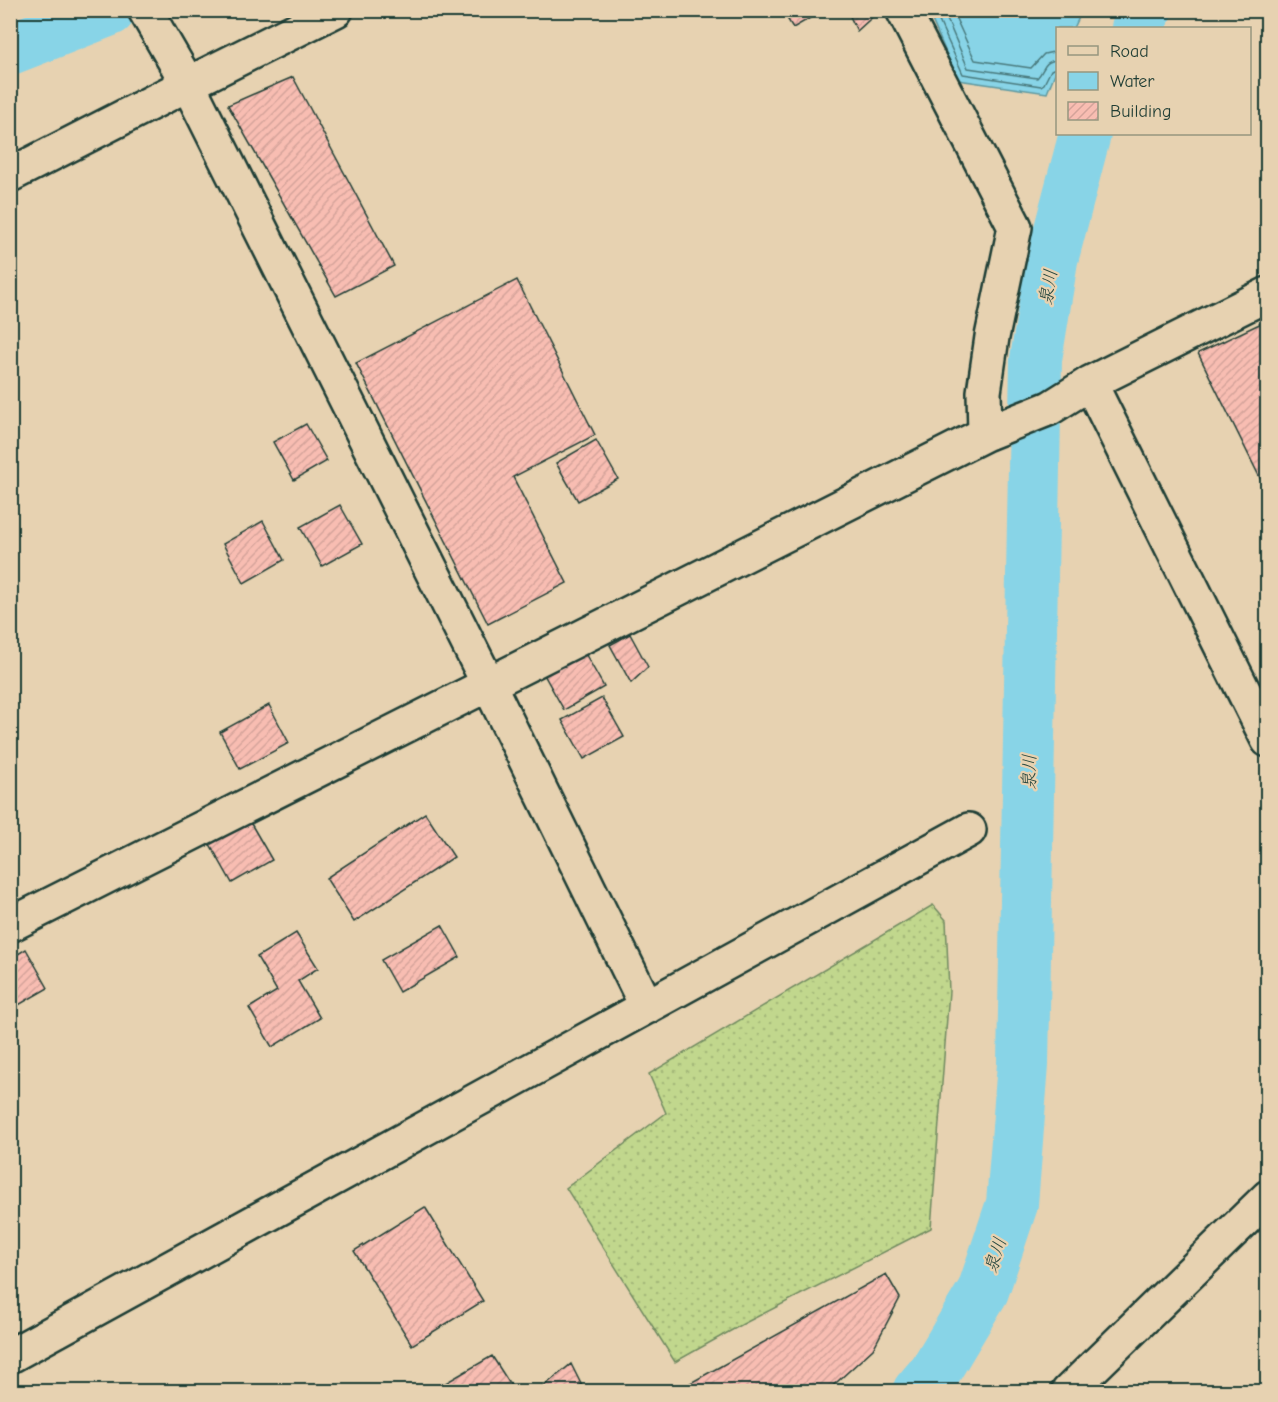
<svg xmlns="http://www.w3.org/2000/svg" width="1278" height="1402" viewBox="0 0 1278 1402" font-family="'Comic Neue','Klee One',sans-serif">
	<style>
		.grass { fill: url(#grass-dots); stroke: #708a60; stroke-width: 1.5 }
		.water { fill: #88d4e7; stroke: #5e989f; stroke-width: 1.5 }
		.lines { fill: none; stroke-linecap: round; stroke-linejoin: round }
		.shore { stroke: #49797c; stroke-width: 1.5 }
		.river { stroke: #88d4e7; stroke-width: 52 }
		.building { fill: url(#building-hatch); stroke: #1f3d34; stroke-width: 1.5 }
		.minor-casing { stroke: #1f3d34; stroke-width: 38 }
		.minor { stroke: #e7d2b1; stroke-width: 33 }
		.labels { text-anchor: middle; stroke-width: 4.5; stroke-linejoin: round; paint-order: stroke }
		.water-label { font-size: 18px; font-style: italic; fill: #24453d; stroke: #e7d2b1 }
	</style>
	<defs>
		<pattern id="grass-dots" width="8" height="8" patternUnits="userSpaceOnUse" patternTransform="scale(1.5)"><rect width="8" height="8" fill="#c1d78d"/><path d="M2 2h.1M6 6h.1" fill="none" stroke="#a5b97a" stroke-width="1.8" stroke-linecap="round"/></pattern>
		<pattern id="building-hatch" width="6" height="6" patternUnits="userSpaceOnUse" patternTransform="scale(1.5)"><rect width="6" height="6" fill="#f8bdb2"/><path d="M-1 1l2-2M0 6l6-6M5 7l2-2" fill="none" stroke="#d4a39a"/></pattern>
	</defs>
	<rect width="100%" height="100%" fill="#e7d2b1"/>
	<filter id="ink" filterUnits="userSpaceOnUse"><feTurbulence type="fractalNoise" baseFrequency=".0167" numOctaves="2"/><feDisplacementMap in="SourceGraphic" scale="12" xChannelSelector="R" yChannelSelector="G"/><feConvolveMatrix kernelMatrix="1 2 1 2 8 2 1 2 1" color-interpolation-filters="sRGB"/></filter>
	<g filter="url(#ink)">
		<path class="grass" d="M933,905L946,920L949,991L931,1228L743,1324L675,1362L566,1188L666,1113L649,1074Z"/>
		<path class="water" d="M928,11H1082L1074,28H1058L1057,68L1047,93L958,80Z"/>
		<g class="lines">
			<path class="shore" d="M934,10L963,74L1041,86L1044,84L1051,70L1058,67
				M943,10L968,68L1037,78C1045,70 1042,61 1058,60
				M952,10L975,60L1031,68L1044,54L1058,51"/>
			<path class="river" d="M1137,28L1146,10
				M10,49L110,10
				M918,1392L934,1373L983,1291L1012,1204L1023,1064L1036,359L1052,260L1085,134"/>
		</g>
		<path class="building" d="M782,10H824L793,28Z
			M847,10H880L857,31Z
			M293,77L394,266L336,296L228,105Z
			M517,280L595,435L513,477L567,583L488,624L356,363Z
			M1268,320V484L1264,486L1198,353Z
			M306,424L327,461L294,480L273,442Z
			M596,440L618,479L578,501L556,463Z
			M340,505L362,544L322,566L300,527Z
			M263,521L284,560L244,583L223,544Z
			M630,634L648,667L631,683L610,645Z
			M582,648L604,687L564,710L542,671Z
			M602,698L624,737L584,759L562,720Z
			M269,705L289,743L240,769L220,732Z
			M425,813L454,857L354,922L326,878Z
			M250,822L272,860L232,883L210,844Z
			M442,925L460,957L399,992L381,960Z
			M296,933L318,968L298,981L320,1018L272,1047L249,1008L277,991L257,957Z
			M26,949L48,988L10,1010V959Z
			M425,1207L483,1301L412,1345L354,1251Z
			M886,1274L900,1298L873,1349L826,1392H678V1390Z
			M492,1356L515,1392H430Z
			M571,1364L585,1392H537Z"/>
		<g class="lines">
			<defs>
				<path id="minor" d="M145,10L188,84L488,683L647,1007
					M903,10L1015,227L992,337L984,392L985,434
					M10,175L188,84L336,10
					M1090,383L1268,740
					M10,925L985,434L1050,408L1090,383L1268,294
					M10,1356L969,830
					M1068,1392L1268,1197"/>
			</defs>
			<use href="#minor" class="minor-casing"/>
			<use href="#minor" class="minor"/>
		</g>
	</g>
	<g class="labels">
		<g class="water-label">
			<text transform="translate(1048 287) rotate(-81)" y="6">泉川</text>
			<text transform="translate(1029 772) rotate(-89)" y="6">泉川</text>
			<text transform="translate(995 1255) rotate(-72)" y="6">泉川</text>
		</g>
	</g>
	<rect width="1278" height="1402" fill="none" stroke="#e7d2b1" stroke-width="36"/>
	<rect x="18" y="18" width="1242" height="1366" fill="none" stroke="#1f3d34" stroke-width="2" filter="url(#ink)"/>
	<rect x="1056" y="27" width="195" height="108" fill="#e7d2b1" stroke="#97967f" stroke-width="1.5"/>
	<rect x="1068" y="46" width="30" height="9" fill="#e7d2b1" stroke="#97967f" stroke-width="1.5"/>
	<text x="1110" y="57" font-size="18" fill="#1f3d34">Road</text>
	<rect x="1068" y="72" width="30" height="18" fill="#88d4e7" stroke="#97967f" stroke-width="1.5"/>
	<text x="1110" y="87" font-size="18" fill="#1f3d34">Water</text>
	<rect x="1068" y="102" width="30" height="18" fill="url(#building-hatch)" stroke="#97967f" stroke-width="1.5"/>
	<text x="1110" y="117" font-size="18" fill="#1f3d34">Building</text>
</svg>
